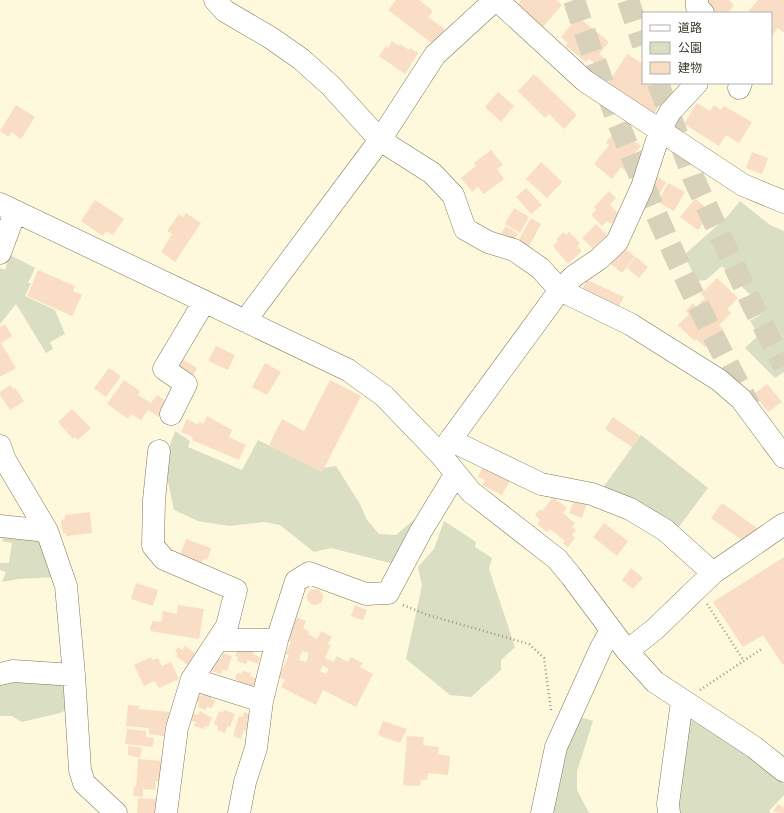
<svg xmlns="http://www.w3.org/2000/svg" width="784" height="813" viewBox="0 0 784 813" font-family="'Space Grotesk','Noto Sans JP',sans-serif">
	<style>
		.green { fill: #dadec3 }
		.building { fill: #f9ddc5; fill-rule: evenodd }
		.lines { fill: none; stroke-linecap: round; stroke-linejoin: round }
		.highway-tunnel { stroke: #d7d2b9; stroke-width: 22; stroke-dasharray: 22 11; stroke-linecap: butt }
		.minor-casing { stroke: #80785a; stroke-width: 23 }
		.path { stroke: #9e9985; stroke-width: 2.5; stroke-dasharray: 1 3; stroke-linecap: butt }
		.minor { stroke: #fff; stroke-width: 22 }
	</style>
	<rect width="100%" height="100%" fill="#fef8dd"/>
	<path class="green" d="M740,201L770,225L784,231V372L775,378L745,348L759,335L750,321L766,311L722,266L706,280L697,281L684,255L727,217Z
		M10,255L35,268L28,283H31L25,296L55,310L65,334L50,342L53,349L46,353L16,304L0,324V268L5,270Z
		M175,431L190,441L188,447L242,470L258,440L317,469L336,466L360,504L367,520L379,534L396,535L423,512L394,564L331,548L314,552L280,525L264,522L229,526L198,521L174,510L164,462Z
		M641,435L708,488L675,532L602,489Z
		M444,521L476,542L475,547L492,558L489,569L515,647L501,660V670L471,697L450,695L406,659L422,586L418,567L434,549Z
		M0,530L49,534L59,577L18,579L2,582L6,572L0,570V563H9L12,543L2,541L3,538H0Z
		M0,671L71,677L72,707L60,713L22,722L12,716H0Z
		M577,716L593,721L577,771V790L589,813H549L551,787Z
		M691,720L698,723L743,752L784,784V795L769,811L771,813H678L687,722Z"/>
	<path class="building" d="M396,0H419L433,11L428,17L445,29L434,45L388,10Z
		M521,0H556L562,5L541,29L523,14L526,11L518,4Z
		M703,0H729L734,6L727,13H716Z
		M758,0H784V33L778,28L771,36V13H747Z
		M578,17L609,42L599,54L605,59L599,67L589,59L586,62L566,46L568,43L561,37Z
		M392,41L399,46L400,44L409,50L410,48L418,53L405,74L379,56L386,46L388,48Z
		M627,54L643,64V83H664L671,87L653,115L607,85Z
		M534,74L577,115L564,129L549,114L545,118L518,91Z
		M498,92L514,106L501,122L485,107Z
		M697,103L710,111L714,105L721,110L724,106L752,122L739,143L726,135L719,146L684,124Z
		M16,105L35,117L21,139L11,132L9,137L0,131Z
		M621,131L641,146L635,153L638,155L626,171L621,167L612,179L594,164L609,145L606,143L611,136L615,138Z
		M491,150L503,165L497,169L504,179L484,194L478,187L472,192L461,178L476,166L474,163Z
		M752,152L768,158L762,174L746,168Z
		M541,162L562,182L547,198L526,179Z
		M657,177L666,182L656,201L646,196Z
		M668,183L685,192L674,211L658,202Z
		M526,188L542,205L531,214L516,197Z
		M609,191L616,198L610,205L620,215L611,224L607,221L602,226L591,215L596,210L594,207Z
		M695,199L712,212L698,230L680,217Z
		M95,200L124,219L113,235L106,231L103,236L81,221Z
		M514,208L529,217L520,233L505,224Z
		M186,213L201,223L175,262L161,252L172,234L167,231L179,214L183,217Z
		M531,218L541,224L527,250L517,243Z
		M596,224L607,235L593,249L582,238Z
		M506,226L518,234L512,244L499,236Z
		M564,232L566,235L569,232L580,243L577,246L582,251L568,264L553,246L558,241L556,239Z
		M620,244L635,257L622,273L606,260Z
		M636,257L648,267L639,278L627,268Z
		M38,270L75,286L73,291L82,295L72,316L27,296Z
		M717,278L738,298L727,309L731,313L719,325L723,329L705,347L696,339L694,341L678,325L689,314L686,311L693,303L696,307L705,298L701,294Z
		M587,280L624,297L617,310L582,290Z
		M5,324L12,336L1,343L16,368L0,377V327Z
		M216,346L235,355L228,370L208,361Z
		M182,359L197,368L191,379L175,370Z
		M265,363L281,372L267,395L252,387Z
		M109,368L121,376L106,397L94,388Z
		M124,380L140,391L138,395L151,403L157,395L169,403L159,417L148,410L141,420L131,414L128,419L107,404Z
		M330,380L361,396L322,472L269,445L282,419L304,431Z
		M767,384L782,402L768,412L754,394Z
		M10,385L13,389L15,388L24,401L10,410L0,395V392Z
		M72,409L91,428L78,440L75,437L73,439L58,422Z
		M207,416L232,430L229,437L246,445L239,460L192,440L193,437L181,432L187,419L198,425L199,422L203,424Z
		M613,417L640,436L632,447L605,429Z
		M484,464L511,479L502,495L482,485L485,480L478,477Z
		M553,497L567,508L563,513L575,523L572,527L576,530L572,535L575,538L568,547L563,543L565,541L550,529L547,532L537,524L540,520L535,515L540,509L542,511Z
		M575,498L587,502L582,518L569,513Z
		M722,503L757,528L746,543L711,518Z
		M90,512L92,533L66,536V533L63,534L61,520L65,519V515Z
		M604,523L628,541L617,556L593,537Z
		M186,539L211,548L207,560L203,559L201,564L180,556Z
		M784,557V664L783,665L763,635L743,647L713,602Z
		M631,568L643,578L633,589L622,580Z
		M136,583L158,590L153,606L131,599Z
		M307 597a8 8 0 1 1 16 0a8 8 0 1 1-16 0Z
		M178,605L204,609L199,639L150,631L152,621L161,622L163,611L177,614Z
		M355,605L367,610L363,620L351,616Z
		M297,617L306,621L303,628L309,631L308,634L317,639L321,631L332,637L328,644L331,645L325,658L334,662L337,656L348,662L351,657L363,663L360,667L373,674L356,707L323,690L316,705L281,687L285,680L279,677L289,655L286,654L291,642L286,639ZM302,651L309,653L306,662L299,660ZM323,666L329,669L326,674L320,671Z
		M185,646L196,654L188,665L176,656L178,654L175,651L178,647L182,650Z
		M246,646L254,650L253,654L260,657L258,664L248,660L246,664L237,661L238,657L235,656L238,649L244,651Z
		M223,653L232,656L227,671L223,670L221,674L211,671L215,657L221,659Z
		M151,657L152,660L158,658L162,666L171,662L179,679L159,688L155,681L144,686L134,665Z
		M242,671L251,673L250,676L257,679L254,688L238,683L239,681L235,679L237,673L241,674Z
		M203,693L212,696L211,699L215,700L212,708L207,707L206,710L197,707L199,703L194,701L196,694L202,696Z
		M128,705L139,706V709L170,712L169,725H165L164,736L149,734V728L126,726Z
		M224,710L235,714L230,727L228,726L225,733L217,730L218,726L214,724L219,711L223,713Z
		M200,711L212,718L208,727L205,726L204,729L194,726L196,722L190,720L193,713L198,715Z
		M244,712L252,715L247,731L244,730L241,739L233,736L239,716L242,717Z
		M383,721L407,729L400,743L378,735Z
		M127,729L146,731V737L154,738L153,747L125,744Z
		M407,736L424,737L423,745L439,747L438,754L450,756L448,775L428,773L427,780H421L420,786L403,785Z
		M128,746L142,748L140,758L128,755Z
		M138,759L162,761L160,781H156L155,790L143,789V797L133,796L134,786L136,787Z
		M138,798L157,799L156,813H137Z
		M778,804L784,808V813L773,812Z"/>
	<g class="lines">
		<path class="highway-tunnel" d="M574,0C620,140 680,276 750,406
			M628,0L643,45
			M658,83L693,177L753,306L784,366"/>
		<defs>
			<path id="minor" d="M215,0L225,11L271,38L301,59L331,86L380,140L432,173L453,195L465,229L488,242L514,250L540,268L560,290L630,324L719,380L741,399L784,457
				M497,0L585,81L743,185L784,202
				M697,0V7L703,13
				M739,88L741,83
				M0,204L348,370L384,396L440,454L471,492L557,559L571,576L627,651L655,682L754,747L784,771
				M0,253L15,212
				M245,321L380,140L435,55L495,0
				M171,414L186,384L164,369L204,302
				M450,440L541,484L592,494L630,509L665,530L713,573
				M0,446L5,460L47,531L66,586L74,675L80,770L84,783L116,813
				M159,451L154,500L153,546L164,559L236,590L227,626L192,679L177,728L166,813
				M440,454L560,290L574,276L599,259L617,242L642,187L660,131L670,112L697,83
				M0,526L47,531
				M218,640H277
				M627,651L655,629L713,573L784,524
				M0,674L13,671L74,675
				M192,679L262,701
				M239,813L245,782L256,748L262,701L277,640L296,581L309,573L366,594L388,593L421,531L455,475
				M542,813L556,747L601,648L611,630
				M669,813L668,804L682,701"/>
		</defs>
		<use href="#minor" class="minor-casing"/>
		<path class="path" d="M707,604L744,661
			M403,605L428,615L529,644L544,658L551,710
			M700,690L763,648"/>
		<use href="#minor" class="minor"/>
	</g>
	<rect x="642" y="12" width="130" height="72" fill="#ffffff" stroke="#b1afaa"/>
	<rect x="650" y="25" width="20" height="6" fill="#ffffff" stroke="#b1afaa"/>
	<text x="678" y="32" font-size="12" fill="#3b382a">道路</text>
	<rect x="650" y="42" width="20" height="12" fill="#dadec3" stroke="#b1afaa"/>
	<text x="678" y="52" font-size="12" fill="#3b382a">公園</text>
	<rect x="650" y="62" width="20" height="12" fill="#f9ddc5" stroke="#b1afaa"/>
	<text x="678" y="72" font-size="12" fill="#3b382a">建物</text>
</svg>
